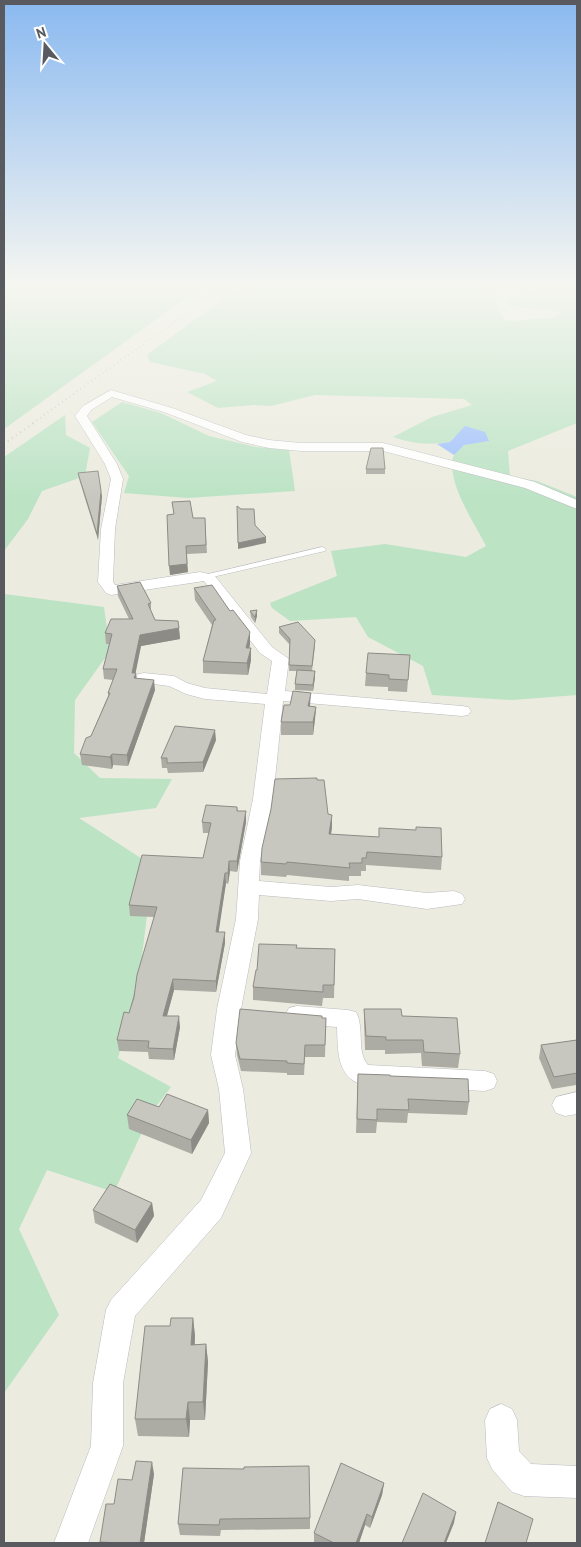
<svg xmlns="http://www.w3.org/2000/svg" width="581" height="1547" viewBox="0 0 581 1547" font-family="'PT Sans',sans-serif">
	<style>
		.green { fill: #bbe3c4 }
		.water { fill: #9ec0fd }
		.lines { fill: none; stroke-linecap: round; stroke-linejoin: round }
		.service-casing { stroke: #babbc1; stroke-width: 1 }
		.minor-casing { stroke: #babbc1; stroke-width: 1 }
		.service { fill: #fff; fill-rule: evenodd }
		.minor { fill: #fff; fill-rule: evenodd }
		.rail-far1 { stroke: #b3b3b4; stroke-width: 2; stroke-dasharray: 0.5 4; stroke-linecap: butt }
		.rail { stroke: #b3b3b4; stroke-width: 2.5; stroke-dasharray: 0.5 4.5; stroke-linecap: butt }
		.wall { fill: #acaba4 }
		.shaded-wall { fill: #8c8b86 }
		.building { fill: #c8c7bf; stroke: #8c8b86 }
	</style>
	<rect width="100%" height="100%" fill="#ebebdf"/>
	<path class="green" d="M4,283H207L4,429Z
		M252,283H478L495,300L505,320L512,321L555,317L563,312L512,307L504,303L509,297L569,283H577V423L508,451L510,477L537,481L577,497V695L512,700L432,695L423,666L368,637L356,617L290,621L272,608L270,603L337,576L331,551L385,544L466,557L486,546C476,525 430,459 465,445C472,442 481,442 488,441L454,437L450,442C430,445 413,444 393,437L432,417L472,405L464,399L315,395L271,406L254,405L218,408L187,392L217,381L205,374L150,362L147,355L225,297Z
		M122,402L161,413L209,436L256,447L289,450L295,491L187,498L124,493L129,476L92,422Z
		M65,415L66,435L90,448L85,476L42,491L28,519L4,551V457Z
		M4,594L104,607L110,651L75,700L74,753L100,778L172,779L156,808L79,818L153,866L139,980L118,1058L171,1087L151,1113L114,1192L47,1170L19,1229L59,1315L4,1393Z"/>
	<path class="water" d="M465,426L485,432L489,441L464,445L454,455L437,444L450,442Z"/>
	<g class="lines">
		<defs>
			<path id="service" d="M322,547L326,549L325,551L204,579L200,577L204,575Z"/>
			<path id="minor" d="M111,390L172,408L246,435L269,440L301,443H383L535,482L577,500V509L525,488L383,451H301L269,448L242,442L164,412L112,397L91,410L87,416L117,464L123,479L115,529L113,582L115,585L200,572L214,575L272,647L289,659L285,691L462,706L468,707L471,711L468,715L462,716L283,701L273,799L260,861L259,881L331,887L358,885L427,893L454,891L462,894L465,899L462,904L427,909L358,899L331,901L259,895L258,919L241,1009L235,1055L243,1089L251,1153L221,1218L135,1316L123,1383V1446L88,1543H54L91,1446L93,1383L106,1310L111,1300L201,1200L225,1153L219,1089L211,1055L217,1009L236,919L240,861L253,799L265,704L205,699L186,694L169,686L138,682L136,678L138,674L144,673L174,676L187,683L205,688L267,694L272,661L260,653L204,581L111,595L106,593L98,582L101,529L111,479L105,464L75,416L83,406Z
				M297,1006L348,1010L356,1012C365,1029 356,1051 368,1065L485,1071L494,1074L497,1081L494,1088L485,1091L362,1085C336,1076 338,1050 337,1027L297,1024L289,1022L285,1015L289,1008Z
				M577,1092V1114L565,1116L556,1113L552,1105L556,1097Z
				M501,1404L512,1409L517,1420L519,1451L531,1464L577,1466V1498L524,1496L512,1492L492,1469L487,1458L485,1420L490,1409Z"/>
		</defs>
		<use href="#service" class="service-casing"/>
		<use href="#minor" class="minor-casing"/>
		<use href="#service" class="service"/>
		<use href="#minor" class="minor"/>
		<path class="rail-far1" d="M33,423L229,283"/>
		<path class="rail" d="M4,444L35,422"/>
	</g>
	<path class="wall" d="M366,469H385V474H366Z
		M78,473L102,496L98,540L79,479Z
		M172,502L193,518H205L207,553L187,554L188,572L170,575L174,514Z
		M117,586L151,603V611L155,620L178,621L180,639L141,646L135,673L136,678L155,690L128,766L113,765L112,769L82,765L80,754L91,736L108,696V693L113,680L104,679L103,669L109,644H106L105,633L129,619L118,596Z
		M194,588L250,644L249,648H251V660L248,675L203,673V661L212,625L195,600Z
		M257,610V616L255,623L251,617L250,611Z
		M279,627L315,646L312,671H315V677L313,691L295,690V684L297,671H289L290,645L279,633Z
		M410,655L407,692L388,691V687L365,686L366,673Z
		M310,706L316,707L315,719L313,735H281V722Z
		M216,740L203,772L168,773L167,768H162L161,758Z
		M237,807L238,811L246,822L237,872L230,871L228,884L226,883L218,932L225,943L216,992L174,990L167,1016L180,1027L174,1060L149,1059L148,1052L119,1051L117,1040L129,1013L154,917L130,916L129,905L203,858L209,833H203L202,822Z
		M328,814L332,827L331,834L442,857L441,870L366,865V871H361V876H349V881L287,875L286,877L261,875V862Z
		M297,948L335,949L334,998H323L322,1006L253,1000V987L257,970Z
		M364,1009L402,1016L460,1054L458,1068L422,1066L421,1053L385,1054V1050H365L364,1022Z
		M322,1018H326L325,1057H305L304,1075H287V1073L241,1071L237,1055L236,1043Z
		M577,1040V1088L576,1085L552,1089L539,1058L541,1045Z
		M358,1074L390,1076L469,1102L467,1115L408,1113L407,1123L377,1122L376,1133H356Z
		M159,1107L208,1110L209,1123L192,1154L129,1129L127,1115Z
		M152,1203L154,1216L137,1243L95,1223L93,1210Z
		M193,1318L195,1336V1345L206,1344L208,1362L205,1420H190L189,1437L138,1436L135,1419Z
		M183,1468L310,1518V1529L221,1530L220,1536L180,1535L178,1524Z
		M154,1474L144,1543H100V1542L114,1504L132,1480Z
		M384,1483L382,1495L370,1528L365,1525L359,1543H314V1533Z"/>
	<path class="shaded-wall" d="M101,491L102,496L98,540L97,534Z
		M266,537V543L238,549V543Z
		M187,564L188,572L170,575L169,566Z
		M257,610V616L255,623V617Z
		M179,628L180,639L141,646L135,676L136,673L137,684L132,673L140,635Z
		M250,632V644L247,660L246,648Z
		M251,648V660L248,675L247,663Z
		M315,671V677L313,691V685Z
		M154,680L155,690L128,766L127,755Z
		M311,693L310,705L308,719V706Z
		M316,707L315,719L313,735V722Z
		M215,730L216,740L203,772V762Z
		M112,754L113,765L112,769L110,757Z
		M246,811V822L237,872V861Z
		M332,815V827L329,847V834Z
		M229,861L230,871L228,884V873Z
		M225,873L226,883L217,943L216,932Z
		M225,932V943L216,992V981Z
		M173,979L174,990L164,1026L163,1016Z
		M179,1016L180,1027L174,1060L173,1049Z
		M208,1110L209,1123L192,1154L191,1140Z
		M152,1203L154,1216L137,1243L135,1230Z
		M193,1318L195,1336L193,1363L191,1345Z
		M206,1344L208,1362L205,1420L203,1402Z
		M188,1402L190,1420L189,1437L186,1419Z
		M152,1462L154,1474L144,1543H140Z
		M384,1483L382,1495L370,1528L372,1517Z
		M456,1512L454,1523L446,1543H444Z
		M367,1514L365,1525L359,1543H356Z"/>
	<path class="building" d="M371,448H383L385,469H366Z
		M98,471L101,491L97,534L78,473Z
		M190,501L193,518H205L206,545L186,546L187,564L169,566L167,515L174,514L172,502Z
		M237,506L241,509H254L255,525L266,537L238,543Z
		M140,582L151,603L148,604L155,620L178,621L179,628L140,635L132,673H136L134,678L154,680L127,755L112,754L110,757L80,754L86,738L91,736L110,693H108L117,669H103L112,634L105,633L111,619H133L117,586Z
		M212,585L230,611L233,610L250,632L246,648H251L247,663L203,661L214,620H216L194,588Z
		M257,610L255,617L250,611Z
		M298,622L315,640L312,666L289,665L290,639L279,627Z
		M368,653L410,655L408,680L389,679V675L366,673Z
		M297,670L315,671L313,685L295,684Z
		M293,691L311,693L308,706L316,707L313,722H281L284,705H290Z
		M175,726L215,730L203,762L167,763V758H161Z
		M317,778V780H324L328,814L332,815L329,834L379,837V828L416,830V827L441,828L442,857L367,852L366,858H362V863H349L350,868L287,862L286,864L261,862L262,848L271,809L275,779Z
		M206,805L237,807V811H246L237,861H229L228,873H225L216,932H225L216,981L173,979L163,1016H179L173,1049L148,1048L149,1041L117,1040L124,1012L129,1013L134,997L137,975L157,907L129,905L142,855L203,858L211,823L202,822Z
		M259,944L297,945L296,948L335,949L334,985H323V992L253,987L256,970H257Z
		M240,1009L322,1016V1018H326L325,1045H305L304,1064L287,1063V1061L240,1059L236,1043Z
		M364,1009H401L402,1016L457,1018L460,1054L424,1052L423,1040H386V1037L366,1036Z
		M577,1040V1073L554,1077L541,1045Z
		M358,1074L390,1075V1076L468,1079L469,1102L408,1099L409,1110L377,1109V1120L357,1119Z
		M167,1094L208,1110L191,1140L127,1115L137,1099L159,1107Z
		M110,1184L152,1203L135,1230L93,1210Z
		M171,1318H193L191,1345L206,1344L203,1402H188L186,1419H135L145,1326H170Z
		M136,1461L152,1462L140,1543H121L100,1542L106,1504H114L118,1479L132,1480Z
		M341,1463L384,1483L372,1517L367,1514L356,1543H334L314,1533Z
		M309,1466L310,1518L220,1519L219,1525L178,1524L183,1468L244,1469V1467Z
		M423,1493L456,1512L444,1543H402Z
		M498,1502L533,1519L526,1543H485Z"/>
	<linearGradient id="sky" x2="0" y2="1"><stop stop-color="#8ab9f0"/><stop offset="0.57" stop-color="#f6f6f1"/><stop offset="1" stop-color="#f6f6f1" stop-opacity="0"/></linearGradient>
	<rect width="581" height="500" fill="url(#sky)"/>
	<rect width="581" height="1547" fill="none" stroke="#585a60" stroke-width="10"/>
	<g transform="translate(45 45) rotate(342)" stroke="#ffffff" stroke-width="4" paint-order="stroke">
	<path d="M0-4L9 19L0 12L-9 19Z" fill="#585a60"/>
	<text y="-8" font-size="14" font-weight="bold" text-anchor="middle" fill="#585a60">N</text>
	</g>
</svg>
